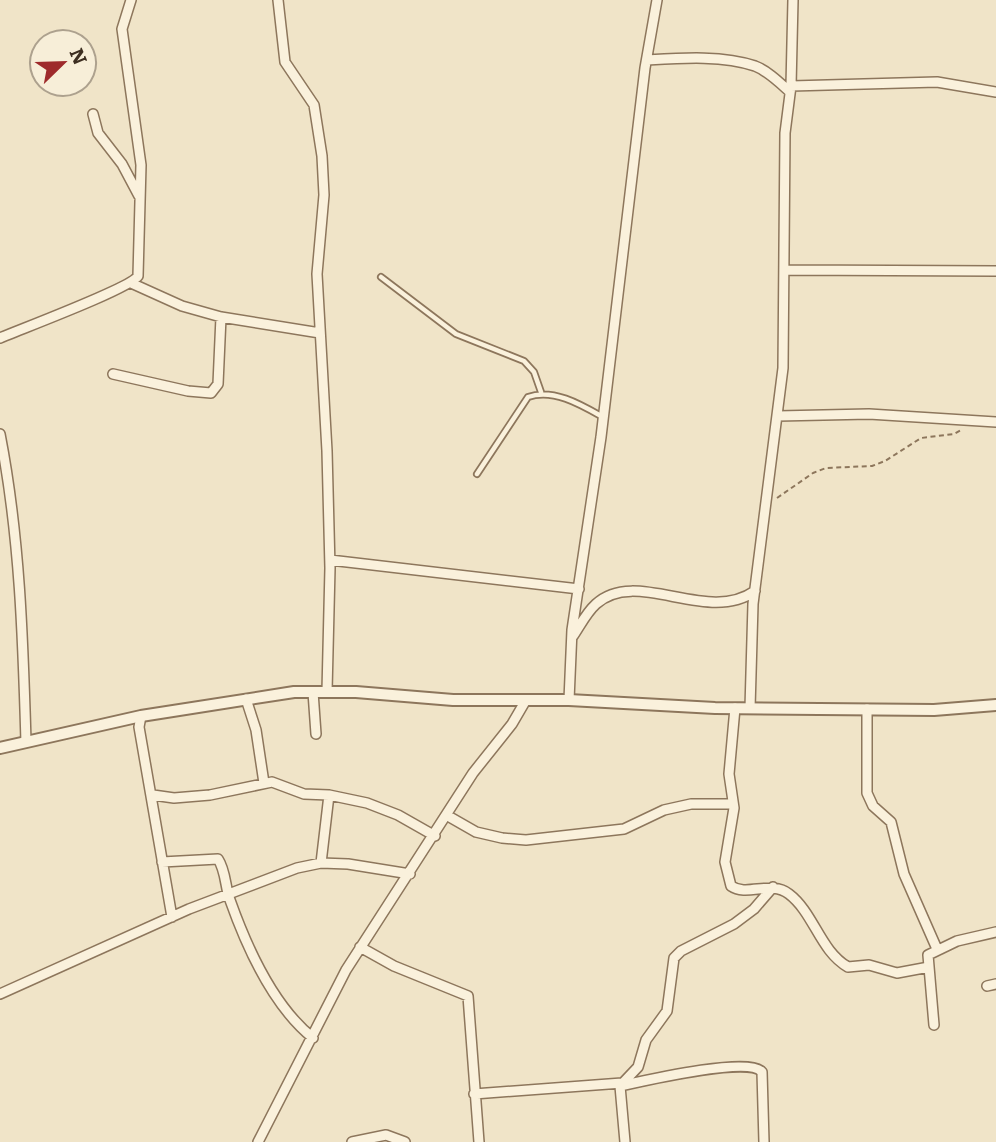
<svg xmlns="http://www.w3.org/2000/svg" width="996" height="1142" viewBox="0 0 996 1142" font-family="Literata,serif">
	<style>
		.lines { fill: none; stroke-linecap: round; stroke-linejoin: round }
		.service-casing { stroke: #8d765c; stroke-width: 8 }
		.minor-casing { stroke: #8d765c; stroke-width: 12 }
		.tertiary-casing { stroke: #8d765c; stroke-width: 14 }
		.path { stroke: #8d765c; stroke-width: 2; stroke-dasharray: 5 3.5; stroke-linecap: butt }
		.service { stroke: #faf1dc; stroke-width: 4.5 }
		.minor { stroke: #faf1dc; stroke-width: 9 }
		.tertiary { stroke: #faf1dc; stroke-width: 10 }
	</style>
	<rect width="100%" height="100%" fill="#f0e4c8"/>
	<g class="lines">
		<defs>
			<path id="service" d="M381,277L456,334L524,361L534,372L541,392
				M477,474L528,397C552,388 580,404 601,416"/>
			<path id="minor" d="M278,0L285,62L314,105L322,156L324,195L317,274L327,451L330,568L327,691
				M647,60C681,58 723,55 755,66C768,71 780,83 790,92
				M791,86L937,82L996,92
				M93,114L98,133L122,164L139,196
				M786,270L996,271
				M131,283L182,306L221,317L320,333
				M0,338C21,329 131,288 138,276L141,165L122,29L131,0
				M113,374L188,391L211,393L218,384L221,317
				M778,416L869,414L996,422
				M0,434C20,537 23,639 26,742
				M330,560L579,589
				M573,636C580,626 586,613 596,604C636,567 707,625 755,591
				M313,692L316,734
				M246,699L256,730L264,783
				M569,700L572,630L601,437L645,68L657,0
				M735,708L729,774L734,808L725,862L731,886C747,897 771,880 789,894C814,913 820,951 848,967L869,965L897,973L929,967
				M750,708L753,604L783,368L785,133L791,86L793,0
				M867,709V793L873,806L891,822L904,874L937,949
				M141,716L139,727L172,917
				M153,795L174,798L210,795L272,782L304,794L329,795L367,803L398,815L435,836
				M448,816L476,832L502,838L526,840L624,829L664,810L691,804H733
				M162,862L218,859C226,871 225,887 230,900C247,948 273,1006 313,1038
				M321,863L329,795
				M360,947L394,966L468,996L479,1142
				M987,986L996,984
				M0,994L189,909L297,868L321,863L348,864L410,874
				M934,1025L928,955L957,941L996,932
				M620,1086C643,1081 750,1056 762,1072L764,1142
				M474,1094L622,1083
				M258,1142L346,970L473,773L512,724L526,700
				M352,1142L386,1135L405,1142
				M625,1142L620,1086L638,1067L646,1040L667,1011L674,958L681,951L734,924L754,909L773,887"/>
			<path id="tertiary" d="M0,748L141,716L294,692H356L453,700H569L715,708L934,710L996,705"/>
		</defs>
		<use href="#service" class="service-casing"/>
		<use href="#minor" class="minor-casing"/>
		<use href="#tertiary" class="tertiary-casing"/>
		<path class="path" d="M777,498L813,473L826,468L872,466L885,461L921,438L954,434L963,429"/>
		<use href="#service" class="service"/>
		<use href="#minor" class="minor"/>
		<use href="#tertiary" class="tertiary"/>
	</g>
	<g transform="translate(63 63) rotate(67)"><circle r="33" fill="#f7eed8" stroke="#ada18e" stroke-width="2"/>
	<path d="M0-5L12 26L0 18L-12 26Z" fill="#9e2a2b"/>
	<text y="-10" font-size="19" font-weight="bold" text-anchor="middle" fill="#3d2e20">N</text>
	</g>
</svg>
